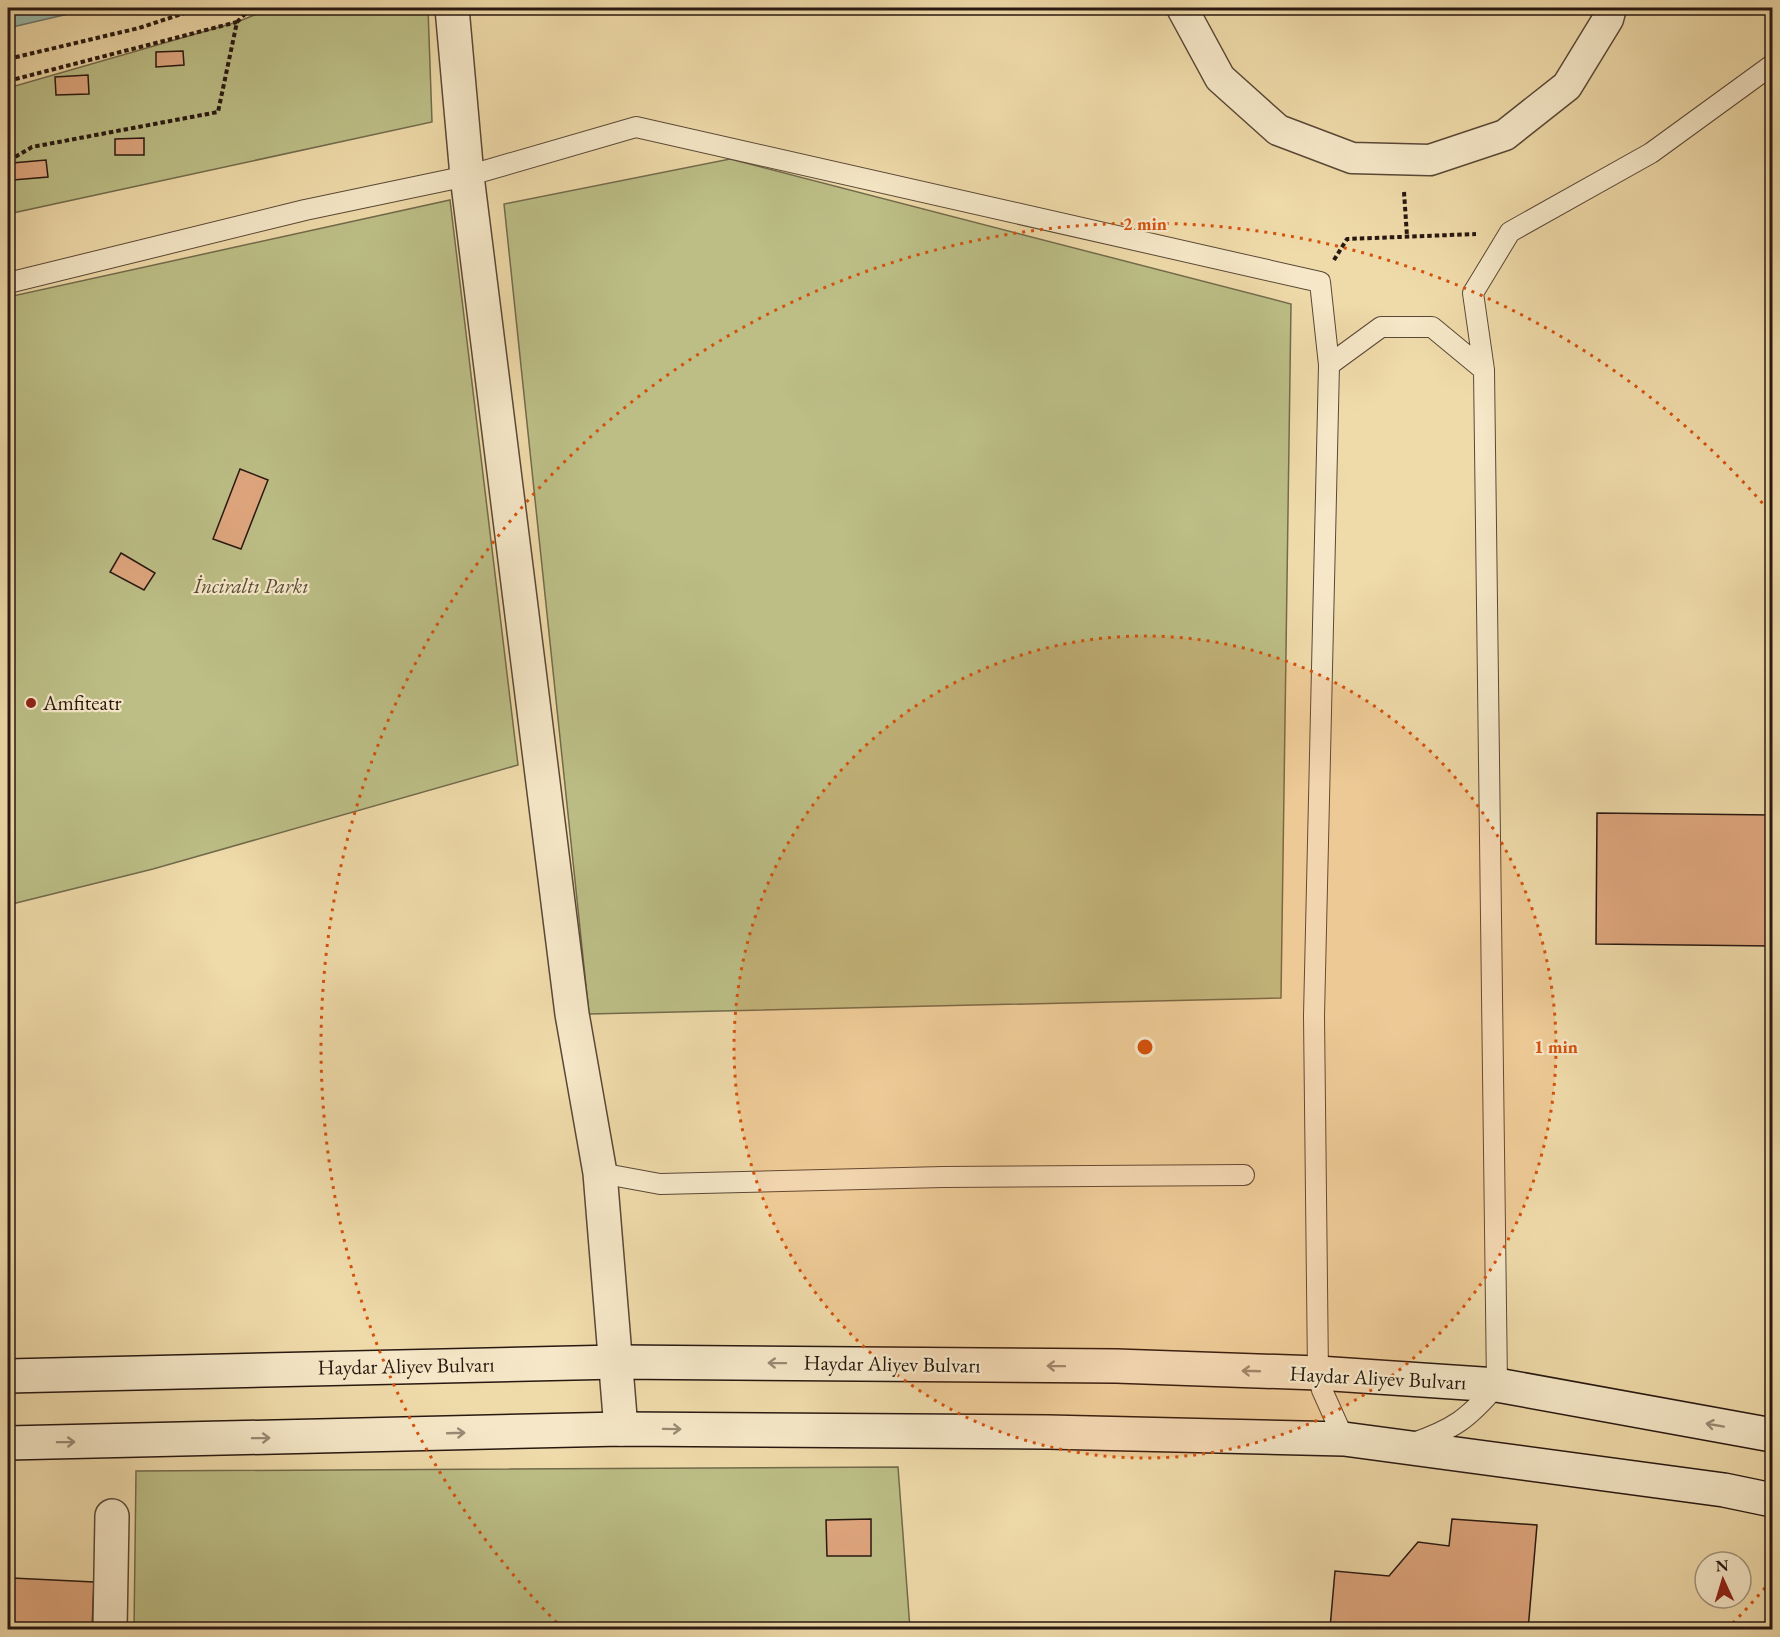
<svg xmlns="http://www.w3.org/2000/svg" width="1780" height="1637" viewBox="0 0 1780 1637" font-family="'EB Garamond',serif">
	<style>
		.green { fill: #bcbe86; stroke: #726b4c; stroke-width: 1.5 }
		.water { fill: #9abaaa; stroke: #6c796d; stroke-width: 1.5 }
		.building { fill: #dfa67e; stroke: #281811; stroke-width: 1.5 }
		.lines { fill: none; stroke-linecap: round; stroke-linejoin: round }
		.service-casing { stroke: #5a4837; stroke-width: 22 }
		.pedestrian-casing { stroke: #5a4837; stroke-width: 33 }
		.minor-casing { stroke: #5a4837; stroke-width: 36 }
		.secondary-casing { stroke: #281811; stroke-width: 36 }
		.path { stroke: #281811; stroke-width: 4; stroke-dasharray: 4.5 3; stroke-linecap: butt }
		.service { stroke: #f5e7c7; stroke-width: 20 }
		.pedestrian { stroke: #f5e7c7; stroke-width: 30 }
		.minor { stroke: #f5e7c7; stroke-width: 33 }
		.secondary { stroke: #f5e7c7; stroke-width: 33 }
		.oneway { stroke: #998a75 }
		.ring { fill: none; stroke: #d5520c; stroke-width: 3; stroke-dasharray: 3 6 }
		.poi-dot { fill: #8f2418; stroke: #f5e7c7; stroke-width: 2 }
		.labels { text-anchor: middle; stroke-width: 4.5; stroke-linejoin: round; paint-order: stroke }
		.park-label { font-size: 21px; font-style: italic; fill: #544a34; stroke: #f5e7c7 }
		.poi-label { font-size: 21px; fill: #281811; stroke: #f5e7c7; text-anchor: start }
		.street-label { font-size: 21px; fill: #281811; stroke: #f5e7c7 }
		.centre { fill: #d5520c; stroke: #f5e7c7; stroke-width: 3 }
		.ring-label { font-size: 18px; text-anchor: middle; font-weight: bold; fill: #d5520c; stroke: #f5e7c7; stroke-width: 4.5; stroke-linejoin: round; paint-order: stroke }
	</style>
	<rect width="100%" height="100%" fill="#efdaa9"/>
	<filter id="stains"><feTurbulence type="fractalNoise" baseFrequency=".00333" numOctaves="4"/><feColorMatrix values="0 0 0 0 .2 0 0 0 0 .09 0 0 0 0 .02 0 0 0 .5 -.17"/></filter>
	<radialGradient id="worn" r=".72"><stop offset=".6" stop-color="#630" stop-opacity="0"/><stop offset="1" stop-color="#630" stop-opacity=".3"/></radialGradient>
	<path class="green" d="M272,8H428L432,122L8,214V88L237,22Z
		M730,159L1291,304L1281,998L589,1014L504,204Z
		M450,200L518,765L153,869L8,905V297Z
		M898,1467L910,1629L134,1630L136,1471Z"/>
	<path class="water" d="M8,8H94L8,28Z"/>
	<path class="building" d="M183,51L184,65L156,67V52Z
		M88,75L89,94L56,95L55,77Z
		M144,138V155H115V139Z
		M46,160L48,177L13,180L12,163Z
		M240,469L268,480L241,549L213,539Z
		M121,553L155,573L144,590L110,572Z
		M1597,813L1772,815V946L1596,944Z
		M871,1519V1556H827L826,1520Z
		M1452,1519L1537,1525L1528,1630L1330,1628L1335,1571L1389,1576L1418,1542L1449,1546Z
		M12,1578L94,1582L92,1630H10Z"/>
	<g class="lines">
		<defs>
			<path id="service" d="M8,283L305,210L467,176L636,127L1320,282L1329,365L1381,327H1432L1484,370L1473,293L1510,232L1651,153L1772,65
				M1329,365L1314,1016L1318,1373L1322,1390L1344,1439
				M600,1173L660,1184L943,1177L1244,1175
				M1411,1444C1454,1429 1468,1419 1497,1385L1484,370"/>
			<path id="pedestrian" d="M1182,8L1220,78L1278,130L1352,158L1430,160L1505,135L1567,86L1608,19L1611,8"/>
			<path id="minor" d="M452,8L467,176L572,1014L600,1173L621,1429
				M110,1630L112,1516"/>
			<path id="secondary" d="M8,1376L617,1362L1116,1366L1318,1373L1497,1385L1772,1435
				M8,1443L621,1429L1048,1432L1344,1439L1724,1490L1772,1500"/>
		</defs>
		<use href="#service" class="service-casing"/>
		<use href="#pedestrian" class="pedestrian-casing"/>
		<use href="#minor" class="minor-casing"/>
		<use href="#secondary" class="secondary-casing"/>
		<path class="path" d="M237,22L251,8
			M8,59L139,28L200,8
			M8,81L237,22L218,112L32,147L8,161
			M1404,192L1407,236
			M1334,260L1347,239L1476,234"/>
		<use href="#service" class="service"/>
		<use href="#pedestrian" class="pedestrian"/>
		<use href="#minor" class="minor"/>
		<use href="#secondary" class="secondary"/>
	</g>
	<defs><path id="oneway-shaft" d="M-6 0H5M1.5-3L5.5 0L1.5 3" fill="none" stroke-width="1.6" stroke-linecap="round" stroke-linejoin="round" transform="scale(1.5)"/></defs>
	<g class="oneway">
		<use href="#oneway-shaft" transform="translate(777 1363) rotate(-179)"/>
		<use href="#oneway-shaft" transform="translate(1056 1366) rotate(-179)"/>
		<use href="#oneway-shaft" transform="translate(1251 1371) rotate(-178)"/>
		<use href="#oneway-shaft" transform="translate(1715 1425) rotate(-170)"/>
		<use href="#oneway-shaft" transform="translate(672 1429) rotate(1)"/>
		<use href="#oneway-shaft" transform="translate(456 1433) rotate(-2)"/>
		<use href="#oneway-shaft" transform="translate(261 1438) rotate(-1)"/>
		<use href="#oneway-shaft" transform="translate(66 1442) rotate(-1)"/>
	</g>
	<circle cx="1145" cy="1047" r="411" fill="#d5520c" fill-opacity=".12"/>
	<g class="ring">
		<circle cx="1145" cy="1047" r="411"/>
		<path d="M1771 1581A823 823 0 0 1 1727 1629M563 1629A823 823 0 1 1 1771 513"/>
	</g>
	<circle class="poi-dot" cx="31" cy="703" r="6"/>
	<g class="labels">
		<g class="park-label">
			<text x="251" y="593">İnciraltı Parkı</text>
		</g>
		<g class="poi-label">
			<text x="43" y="710">Amfiteatr</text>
		</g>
		<g class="street-label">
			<text transform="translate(892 1364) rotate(1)" y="7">Haydar Aliyev Bulvarı</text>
			<text transform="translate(406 1366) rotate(-1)" y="7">Haydar Aliyev Bulvarı</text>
			<text transform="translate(1378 1378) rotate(3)" y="7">Haydar Aliyev Bulvarı</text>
		</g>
	</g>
	<circle cx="1145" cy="1047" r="9" class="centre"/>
	<g class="ring-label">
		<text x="1145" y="230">2 min</text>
		<text x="1556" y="1053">1 min</text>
	</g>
	<rect width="1780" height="1637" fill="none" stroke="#efdaa9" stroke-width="30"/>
	<rect x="9" y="9" width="1762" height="1619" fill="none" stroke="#281811" stroke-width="3"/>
	<rect x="15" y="15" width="1750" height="1607" fill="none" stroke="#281811" stroke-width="1.5"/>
	<g transform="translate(1723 1580) rotate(356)"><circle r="28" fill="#f5e7c7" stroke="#a3947e" stroke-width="1.5"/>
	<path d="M0-4.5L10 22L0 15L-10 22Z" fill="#8f2418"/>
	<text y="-9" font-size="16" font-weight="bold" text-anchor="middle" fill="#281811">N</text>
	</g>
	<rect width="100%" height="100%" filter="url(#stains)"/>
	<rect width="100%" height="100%" fill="url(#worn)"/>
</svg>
